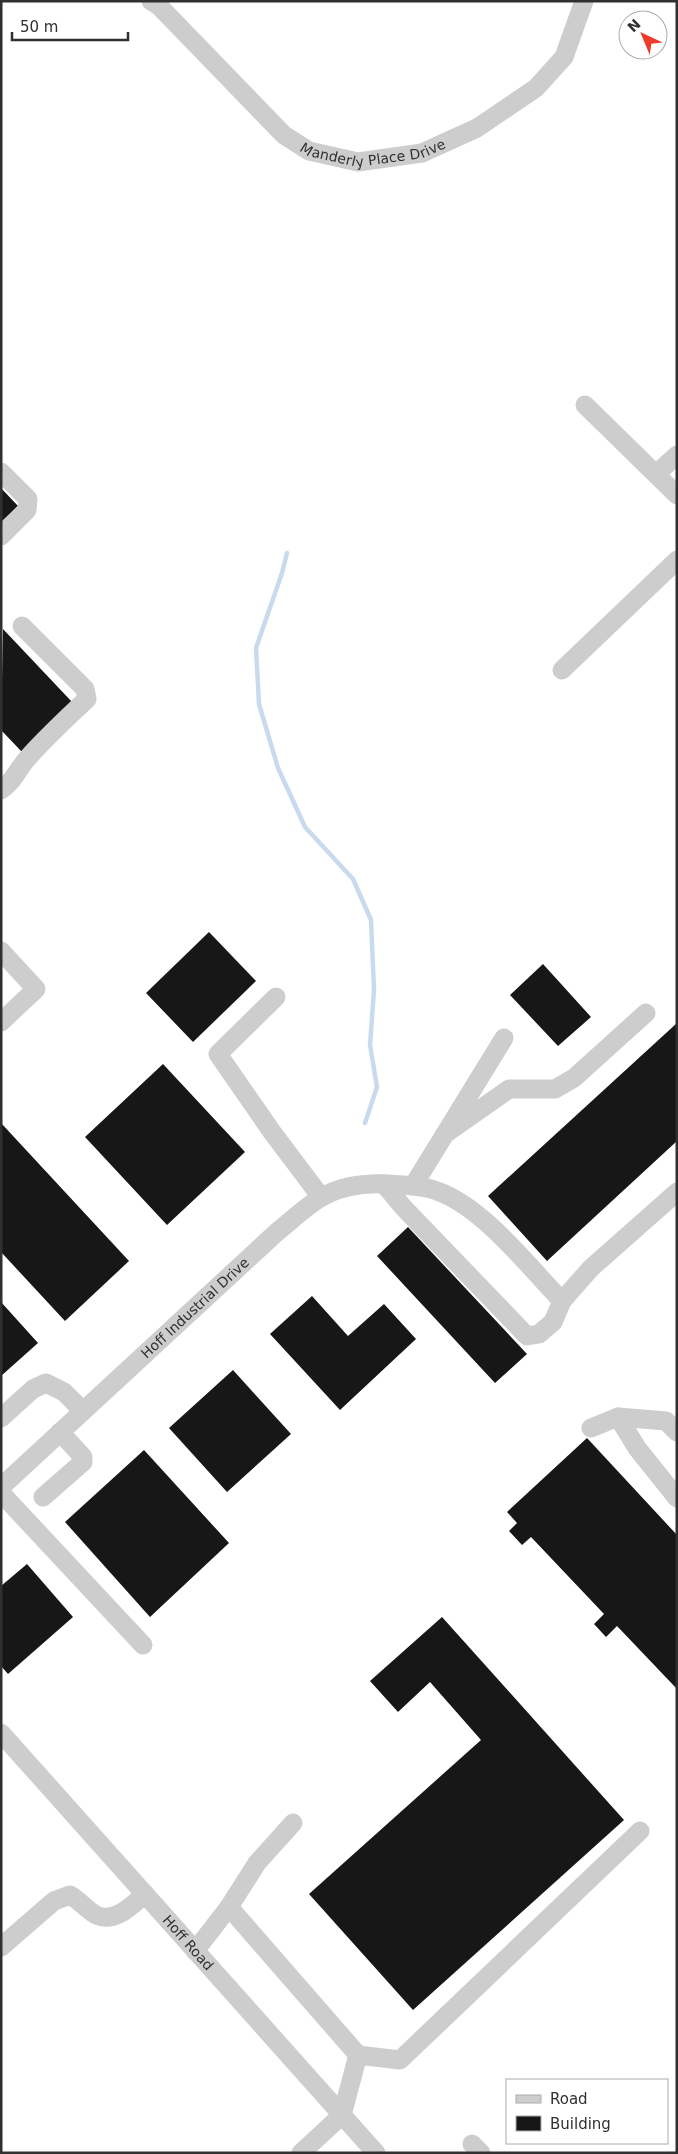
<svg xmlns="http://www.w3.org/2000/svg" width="678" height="2154" viewBox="0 0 678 2154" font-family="'DejaVu Sans',sans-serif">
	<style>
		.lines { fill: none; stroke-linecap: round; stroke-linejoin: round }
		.stream { stroke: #c9daee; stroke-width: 4.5 }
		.building { fill: #171717 }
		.minor { stroke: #cdcdcd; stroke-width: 19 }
		.labels { text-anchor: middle; stroke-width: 5; stroke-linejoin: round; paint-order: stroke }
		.street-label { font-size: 14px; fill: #303030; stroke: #fff }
	</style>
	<rect width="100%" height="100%" fill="#fff"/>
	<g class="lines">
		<path class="stream" d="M287,553L282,573L256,648L259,704L278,768L305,827L353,879L371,920L374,990L370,1045L377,1087L365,1123"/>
	</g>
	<path class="building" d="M1,488L18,506L1,522Z
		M3,629L73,703L22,752L1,730Z
		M209,932L256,981L193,1042L146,993Z
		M543,964L591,1017L558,1046L510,995Z
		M677,1023V1141L547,1261L488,1196Z
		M163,1064L245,1152L167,1225L85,1137Z
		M1,1123L129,1261L65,1321L1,1252Z
		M408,1227L527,1354L495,1383L377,1256Z
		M312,1296L348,1336L384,1304L416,1339L340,1410L270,1334Z
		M1,1302L38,1343L1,1376Z
		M233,1370L291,1434L227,1492L169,1428Z
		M587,1438L677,1535V1689L617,1626L606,1637L594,1624L604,1614L531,1537L522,1545L509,1531L517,1523L507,1512Z
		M144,1450L229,1543L150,1617L65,1522Z
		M27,1564L73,1617L8,1674L1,1666V1586Z
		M442,1617L624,1820L413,2010L309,1894L481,1740L430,1682L398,1712L370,1681Z"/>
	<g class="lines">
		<g class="minor">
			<path id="s1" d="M151,1L159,6L284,135L309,151L358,162L422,153L477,128L536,88L564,57L584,1"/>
			<path d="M585,405L677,495"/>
			<path d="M1,472L28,499L27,510L1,536"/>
			<path d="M656,474L677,455"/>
			<path d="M562,670L677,560"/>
			<path d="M1,790C14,781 16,772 26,760C44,739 66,719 87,699L85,689L22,626"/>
			<path d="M1,951L36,989L1,1022"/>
			<path d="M276,997L218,1054L272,1132L321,1197"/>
			<path d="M445,1134L509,1089H555L574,1078L646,1013"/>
			<path d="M384,1184L403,1207L527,1336L539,1334L553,1322L562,1301L591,1268L677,1192"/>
			<path d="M413,1186L504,1038"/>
			<path d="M618,1417L637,1448L677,1498"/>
			<path d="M1,1418L33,1389L46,1383L64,1392L83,1411"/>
			<path d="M591,1428L618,1417L666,1421L677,1432"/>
			<path id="s2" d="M1,1487L277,1232C291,1221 306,1206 322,1197C341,1186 366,1183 388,1184C404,1185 422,1185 437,1191C483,1207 528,1266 562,1301"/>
			<path d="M1,1493L143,1645"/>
			<path d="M43,1497L83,1462V1457L60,1432"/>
			<path id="s3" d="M1,1733L376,2153"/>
			<path d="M229,1907L358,2055L342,2115L301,2153"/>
			<path d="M1,1947L54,1901L70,1895C79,1900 87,1910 96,1915C115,1924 132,1905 145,1894"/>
			<path d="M195,1951L229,1907L257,1863L293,1823"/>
			<path d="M358,2055L400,2060L640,1831"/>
			<path d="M472,2144L481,2153"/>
		</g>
	</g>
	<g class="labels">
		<g class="street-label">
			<text dy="5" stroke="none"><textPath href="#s1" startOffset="284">Manderly Place Drive</textPath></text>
			<text dy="5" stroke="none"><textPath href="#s2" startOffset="264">Hoff Industrial Drive</textPath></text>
			<text dy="5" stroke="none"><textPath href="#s3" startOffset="281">Hoff Road</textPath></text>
		</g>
	</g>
	<rect width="678" height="2154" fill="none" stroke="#303030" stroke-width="5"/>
	<rect x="506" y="2079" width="162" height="65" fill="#ffffff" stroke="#acacac"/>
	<rect x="516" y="2095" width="25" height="8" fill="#cdcdcd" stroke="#acacac"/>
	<text x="550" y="2104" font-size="15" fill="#303030">Road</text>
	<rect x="516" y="2116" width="25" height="15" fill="#171717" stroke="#acacac"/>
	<text x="550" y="2129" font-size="15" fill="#303030">Building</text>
	<g transform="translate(643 35) rotate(316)"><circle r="24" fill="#ffffff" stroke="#acacac"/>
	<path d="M0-4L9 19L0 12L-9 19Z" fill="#ee3b2b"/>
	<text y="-8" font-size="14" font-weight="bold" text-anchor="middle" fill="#303030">N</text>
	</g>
	<path d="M12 32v8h116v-8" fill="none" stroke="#303030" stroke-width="2.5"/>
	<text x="20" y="32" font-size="15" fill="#303030" stroke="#ffffff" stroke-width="4" paint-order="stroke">50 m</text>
</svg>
